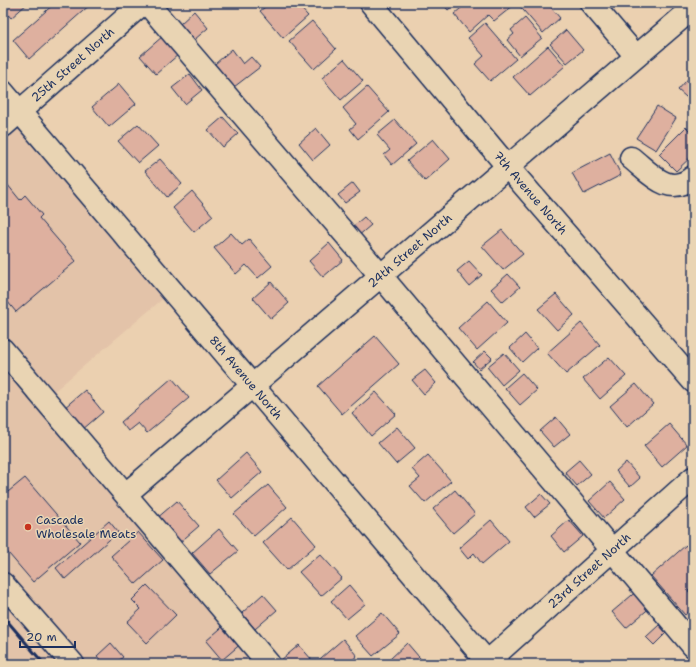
<svg xmlns="http://www.w3.org/2000/svg" width="696" height="667" viewBox="0 0 696 667" font-family="'Shantell Sans',sans-serif">
	<style>
		.built { fill: #e3c3a9 }
		.building { fill: #deb09f; stroke: #1b2f5e }
		.lines { fill: none; stroke-linecap: round; stroke-linejoin: round }
		.minor-casing { stroke: #1b2f5e; stroke-width: 25 }
		.minor { stroke: #e9d4b3; stroke-width: 22 }
		.rail { stroke: #1b2f5e; stroke-width: 3 }
		.poi-dot { fill: #c8321e; stroke: #e9d4b3; stroke-width: 1.5 }
		.labels { text-anchor: middle; stroke-width: 3; stroke-linejoin: round; paint-order: stroke }
		.street-label { font-size: 12px; fill: #1b2f5e; stroke: #e9d4b3 }
		.poi-label { font-size: 12px; fill: #1b2f5e; stroke: #e9d4b3; text-anchor: start }
	</style>
	<rect width="100%" height="100%" fill="#ebd0b0"/>
	<filter id="ink" filterUnits="userSpaceOnUse"><feTurbulence type="fractalNoise" baseFrequency=".025" numOctaves="2"/><feDisplacementMap in="SourceGraphic" scale="8" xChannelSelector="R" yChannelSelector="G"/><feConvolveMatrix kernelMatrix="1 2 1 2 8 2 1 2 1" color-interpolation-filters="sRGB"/></filter>
	<g filter="url(#ink)">
		<path class="built" d="M20,111L172,291L45,399L269,664H3V126Z"/>
		<path class="building" d="M3,3H28L11,18L3,9Z
			M55,3H92L29,59L13,40Z
			M270,3L279,4L296,3L308,16L283,38L260,11Z
			M442,3H456L448,10Z
			M467,3H512L514,5L494,21L488,15L469,32L454,14Z
			M517,3H547L560,18L543,33Z
			M194,11L208,28L194,40L180,24Z
			M525,18L542,38L520,56L507,40L514,34L511,30Z
			M312,21L336,49L314,69L289,41Z
			M485,23L516,59L490,81L475,64L484,56L468,38Z
			M566,30L583,50L567,63L550,44Z
			M163,36L179,54L156,74L140,56Z
			M548,46L565,66L530,96L513,77Z
			M232,49L243,64L251,57L260,67L234,87L215,64Z
			M344,59L363,81L341,100L322,78Z
			M693,73V103L678,90Z
			M190,74L202,90L185,104L172,88Z
			M119,84L136,104L109,127L92,107Z
			M367,87L389,112L358,139L350,129L356,124L343,108Z
			M657,106L676,118L656,150L636,138Z
			M223,117L238,134L223,147L208,130Z
			M395,120L416,144L392,165L384,155L390,150L377,135Z
			M138,124L158,146L138,163L118,141Z
			M686,127L693,134V155L676,171L659,154Z
			M316,128L330,145L313,160L299,143Z
			M433,139L450,159L425,181L407,161Z
			M610,153L621,175L584,194L572,173Z
			M160,159L182,184L167,197L145,171Z
			M3,179L20,200L25,195L42,215L39,218L76,261L16,312L3,296Z
			M353,183L360,192L345,203L338,195Z
			M192,191L213,216L194,232L173,208Z
			M364,217L371,225L357,237L350,229Z
			M502,230L523,254L503,270L482,246Z
			M231,233L242,245L249,239L272,266L258,278L246,265L236,274L214,248Z
			M329,243L343,260L323,277L309,261Z
			M469,261L482,275L469,286L457,271Z
			M508,274L520,287L503,302L491,289Z
			M271,282L289,303L271,319L253,298Z
			M556,294L574,315L557,330L538,309Z
			M488,301L507,323L477,350L458,328Z
			M581,323L600,345L566,374L547,353Z
			M525,334L537,348L522,362L510,348Z
			M375,336L399,364L342,414L318,386Z
			M485,351L492,358L479,369L473,362Z
			M504,353L519,370L502,385L487,367Z
			M609,357L626,376L600,399L583,379Z
			M425,370L436,383L424,394L412,380Z
			M522,373L537,390L520,405L505,388Z
			M172,378L189,398L147,433L138,423L128,431L121,422Z
			M636,384L653,404L627,427L610,406Z
			M85,390L103,412L82,430L64,408Z
			M376,392L396,414L371,436L352,413Z
			M556,417L570,434L554,447L540,431Z
			M669,424L687,445L662,467L644,446Z
			M397,427L415,448L396,464L378,443Z
			M246,453L262,472L232,498L216,480Z
			M428,455L451,481L425,503L410,486L420,478L412,469Z
			M579,460L591,474L577,486L565,472Z
			M626,462L640,478L630,487L616,471Z
			M25,478L80,542L33,582L3,547V496Z
			M610,482L625,499L604,518L589,501Z
			M268,485L287,507L254,536L234,514Z
			M455,490L475,514L453,533L433,509Z
			M541,494L550,504L534,517L526,507Z
			M177,501L199,526L178,544L156,519Z
			M292,517L316,545L287,570L263,543Z
			M491,520L509,541L482,564L474,553L468,559L459,548Z
			M569,520L583,536L564,552L551,536Z
			M109,521L118,532L65,579L56,568Z
			M219,529L238,551L210,574L192,553Z
			M138,532L163,560L136,584L111,556Z
			M686,545L693,553V586L688,591L693,596V608L685,615L651,576Z
			M320,554L342,578L321,596L299,572Z
			M147,585L176,615L147,643L127,622L141,609L132,600Z
			M349,585L365,604L347,619L331,601Z
			M638,590L652,606L626,628L612,612Z
			M263,594L277,610L255,629L242,613Z
			M382,613L400,634L373,656L355,636Z
			M227,623L243,642L222,660L206,641Z
			M659,625L666,633L654,645L646,637Z
			M343,639L357,656L347,664H314Z
			M111,643L123,657L115,664H104L97,656Z
			M407,643L425,664H394L390,659Z
			M299,645L312,660L308,664H284L281,660Z"/>
		<g class="lines">
			<defs>
				<g id="minor">
					<path d="M147,3L381,276L693,646"/>
					<path id="s1" d="M371,3L507,166L693,381"/>
					<path d="M591,3L636,56"/>
					<path id="s2" d="M3,92L489,664"/>
					<path id="s3" d="M3,126L143,3"/>
					<path d="M631,158C650,173 669,198 693,177"/>
					<path d="M3,350L269,664"/>
					<path id="s4" d="M126,494L693,8"/>
					<path d="M3,584L73,664"/>
					<path id="s5" d="M485,664L693,478"/>
				</g>
			</defs>
			<use href="#minor" class="minor-casing"/>
			<use href="#minor" class="minor"/>
			<path class="rail" d="M3,616L44,664"/>
		</g>
	</g>
	<circle class="poi-dot" cx="28" cy="527" r="4"/>
	<g class="labels">
		<g class="street-label">
			<text dy="4" stroke="none"><textPath href="#s3" startOffset="93">25th Street North</textPath></text>
			<text dy="4" stroke="none"><textPath href="#s1" startOffset="248">7th Avenue North</textPath></text>
			<text dy="4" stroke="none"><textPath href="#s4" startOffset="374">24th Street North</textPath></text>
			<text dy="4" stroke="none"><textPath href="#s2" startOffset="375">8th Avenue North</textPath></text>
			<text dy="4" stroke="none"><textPath href="#s5" startOffset="140">23rd Street North</textPath></text>
		</g>
		<g class="poi-label">
			<text x="36" y="524">Cascade<tspan x="36" dy="14">Wholesale Meats</tspan></text>
		</g>
	</g>
	<rect width="696" height="667" fill="none" stroke="#e9d4b3" stroke-width="16"/>
	<rect x="8" y="8" width="680" height="651" fill="none" stroke="#1b2f5e" stroke-width="1.5" filter="url(#ink)"/>
	<path d="M20 641v6h55v-6" fill="none" stroke="#1b2f5e" stroke-width="2"/>
	<text x="26" y="641" font-size="12" fill="#1b2f5e" stroke="#e9d4b3" stroke-width="3" paint-order="stroke">20 m</text>
</svg>
